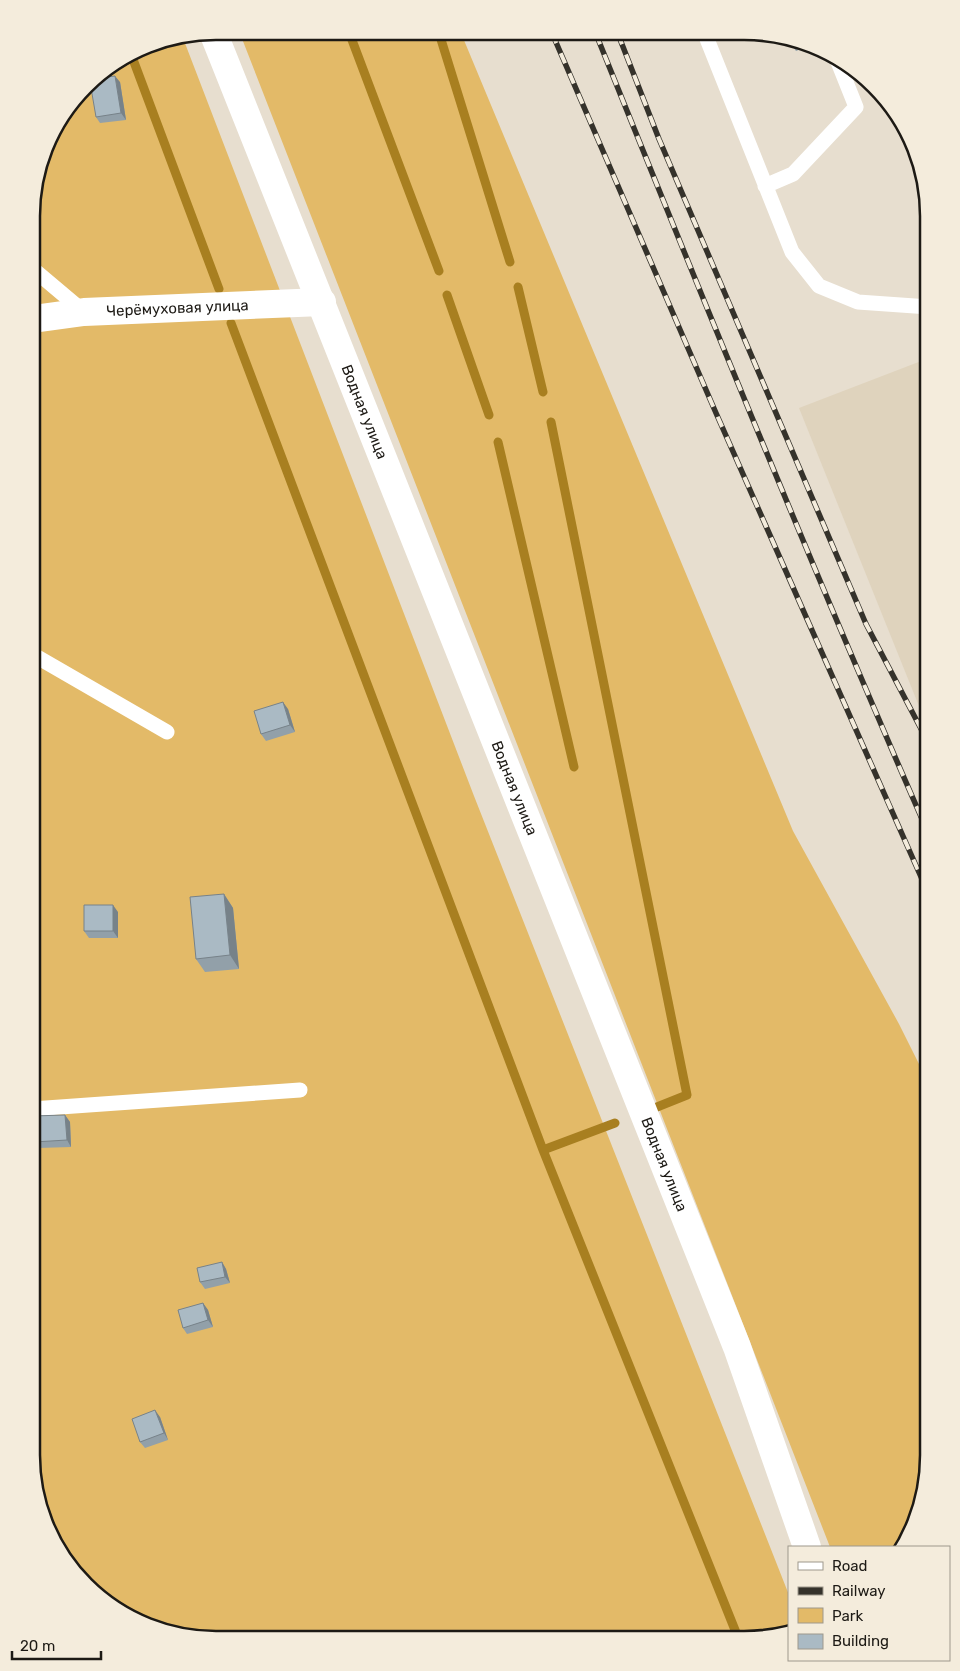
<svg xmlns="http://www.w3.org/2000/svg" width="960" height="1671" viewBox="0 0 960 1671" font-family="Rubik,sans-serif">
	<style>
		.built { fill: #dfd3bd }
		.green { fill: #e3ba68 }
		.lines { fill: none; stroke-linecap: round; stroke-linejoin: round }
		.stream { stroke: #a87f20; stroke-width: 9 }
		.service { stroke: #fff; stroke-width: 15 }
		.minor { stroke: #fff; stroke-width: 28 }
		.rail-casing { stroke: #35322b; stroke-width: 5.5 }
		.rail { stroke: #f4ecdc; stroke-width: 4; stroke-dasharray: 11; stroke-linecap: butt }
		.wall { fill: #92a0a9 }
		.shaded-wall { fill: #778289 }
		.building { fill: #aabac4; stroke: #778289 }
		.labels { text-anchor: middle; stroke-width: 4; stroke-linejoin: round; paint-order: stroke }
		.street-label { font-size: 15px; fill: #1d1a15; stroke: #f4ecdc }
		.rim { fill: none; stroke: #1d1a15; stroke-width: 2.5 }
	</style>
	<rect width="100%" height="100%" fill="#e7decf"/>
	<path class="built" d="M929,358V731L799,408Z"/>
	<path class="green" d="M239,31L461,33L793,831L899,1024L928,1082V1467L915,1525L902,1547H830Z
		M183,38L474,796L789,1595V1632L744,1640L192,1638L145,1626L94,1594L63,1558L41,1515L31,1455L33,192L50,134L94,77L146,45Z"/>
	<g class="lines">
		<path class="stream" d="M349,32L439,271
			M439,33L510,262
			M131,54L219,289
			M518,287L543,392
			M447,295L489,415
			M231,323L543,1150L739,1640
			M551,422L687,1095L657,1107
			M498,442L574,767
			M543,1150L615,1123"/>
		<path class="service" d="M705,34L792,252L819,286L858,302L929,307
			M765,186L793,174L856,107L836,57
			M33,269L84,312
			M32,654L167,732
			M32,1109L300,1090"/>
		<g class="minor">
			<path id="s1" d="M213,32L737,1347L807,1547"/>
			<path id="s2" d="M33,319L84,312L322,302"/>
		</g>
		<defs>
			<path id="rail" d="M552,33L716,413L929,895
				M596,34C704,302 813,570 929,835
				M618,34L659,139L866,624L929,744"/>
		</defs>
		<use href="#rail" class="rail-casing"/>
		<use href="#rail" class="rail"/>
	</g>
	<path class="wall" d="M786,37L811,45L796,51Z
		M120,82L126,120L100,123L96,117Z
		M288,709L295,732L266,741L261,734Z
		M224,894L233,908L239,969L205,972L196,959Z
		M118,912V938H89L84,931Z
		M65,1115L70,1122L71,1147L38,1148L34,1142Z
		M222,1262L226,1269L230,1283L205,1289L200,1282Z
		M203,1303L208,1310L213,1327L187,1334L183,1328Z
		M160,1417L168,1440L145,1448L140,1442Z"/>
	<path class="shaded-wall" d="M115,76L120,82L126,120L121,113Z
		M283,702L288,709L295,732L290,725Z
		M224,894L233,908L239,969L230,955Z
		M113,905L118,912V938L113,931Z
		M65,1115L70,1122L71,1147L67,1140Z
		M222,1262L226,1269L230,1283L225,1277Z
		M203,1303L208,1310L213,1327L208,1320Z
		M155,1410L160,1417L168,1440L164,1433Z"/>
	<path class="building" d="M115,76L121,113L96,117L90,82L93,79Z
		M283,702L290,725L261,734L254,711Z
		M224,894L230,955L196,959L190,897Z
		M84,905H113V931H84Z
		M65,1115L67,1140L34,1142L32,1116Z
		M222,1262L225,1277L200,1282L197,1268Z
		M203,1303L208,1320L183,1328L178,1310Z
		M155,1410L164,1433L140,1442L132,1419Z
		M175,1634H190V1638Z
		M230,1634L231,1638H203Z"/>
	<g class="labels">
		<g class="street-label">
			<text dy="5" stroke="none"><textPath href="#s2" startOffset="145">Черёмуховая улица</textPath></text>
			<text dy="5" stroke="none"><textPath href="#s1" startOffset="409">Водная улица</textPath></text>
			<text dy="5" stroke="none"><textPath href="#s1" startOffset="814">Водная улица</textPath></text>
			<text dy="5" stroke="none"><textPath href="#s1" startOffset="1219">Водная улица</textPath></text>
		</g>
	</g>
	<path d="M0 0H960V1671H0ZM216 40H744A176 176 0 0 1 920 216V1455A176 176 0 0 1 744 1631H216A176 176 0 0 1 40 1455V216A176 176 0 0 1 216 40Z" fill="#f4ecdc" fill-rule="evenodd"/>
	<path class="rim" d="M216 40H744A176 176 0 0 1 920 216V1455A176 176 0 0 1 744 1631H216A176 176 0 0 1 40 1455V216A176 176 0 0 1 216 40Z"/>
	<rect x="788" y="1546" width="162" height="115" fill="#f4ecdc" stroke="#9e988c"/>
	<rect x="798" y="1562" width="25" height="8" fill="#ffffff" stroke="#9e988c"/>
	<text x="832" y="1571" font-size="15" fill="#1d1a15">Road</text>
	<rect x="798" y="1587" width="25" height="8" fill="#35322b" stroke="#9e988c"/>
	<text x="832" y="1596" font-size="15" fill="#1d1a15">Railway</text>
	<rect x="798" y="1608" width="25" height="15" fill="#e3ba68" stroke="#9e988c"/>
	<text x="832" y="1621" font-size="15" fill="#1d1a15">Park</text>
	<rect x="798" y="1634" width="25" height="15" fill="#aabac4" stroke="#9e988c"/>
	<text x="832" y="1646" font-size="15" fill="#1d1a15">Building</text>
	<path d="M12 1651v8h89v-8" fill="none" stroke="#1d1a15" stroke-width="2.5"/>
	<text x="20" y="1651" font-size="15" fill="#1d1a15" stroke="#f4ecdc" stroke-width="4" paint-order="stroke">20 m</text>
</svg>
